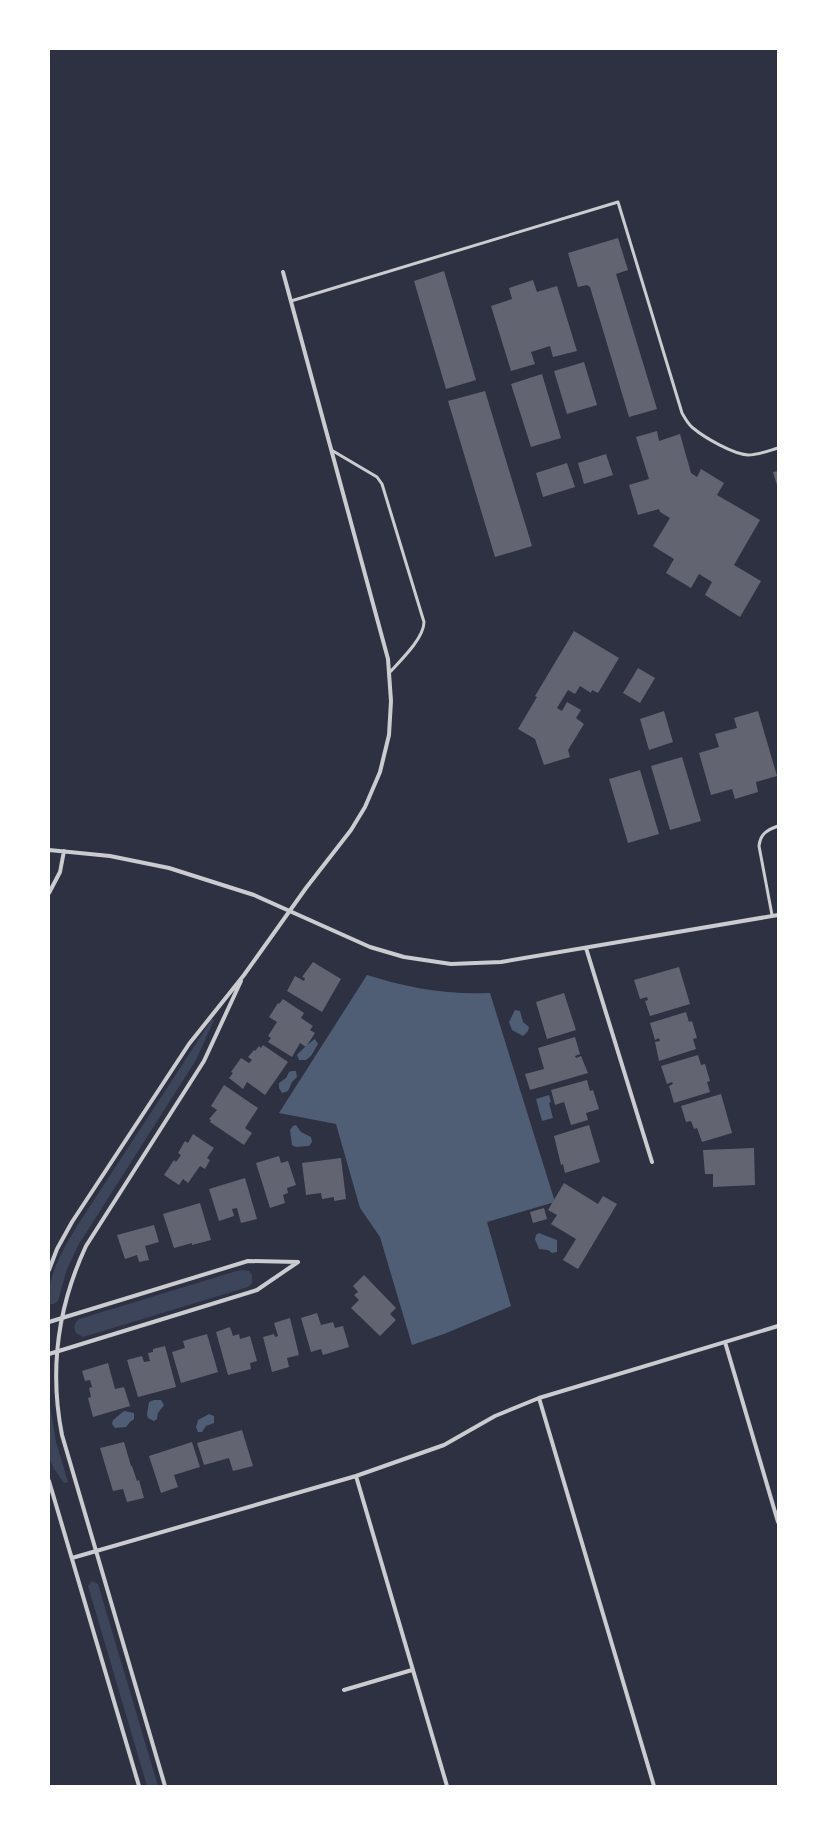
<svg xmlns="http://www.w3.org/2000/svg" width="827" height="1835" viewBox="0 0 827 1835" font-family="'Alegreya Sans',sans-serif">
	<style>
		.green { fill: #3c4559 }
		.water { fill: #4f5d75 }
		.building { fill: #626471 }
		.lines { fill: none; stroke-linecap: round; stroke-linejoin: round }
		.service { stroke: #caccd0; stroke-width: 3 }
		.minor { stroke: #caccd0; stroke-width: 4 }
	</style>
	<rect width="100%" height="100%" fill="#2d3142"/>
	<path class="green" d="M212,1019L214,1020L196,1060L79,1244L67,1269L58,1301L54,1304H49C46,1277 64,1248 77,1226Z
		M240,1270L249,1271L252,1275V1283L248,1287L83,1337L76,1333C73,1327 74,1323 79,1319Z
		M49,1399L56,1442L68,1482L64,1483L54,1469L49,1457Z
		M92,1581L98,1584L158,1786H147L88,1586Z"/>
	<path class="water" d="M367,975C408,988 447,995 490,993L555,1202L487,1222L511,1306L444,1334L412,1345L380,1237L360,1208L336,1124L279,1113Z
		M515,1010L520,1011L523,1022L529,1027L528,1031L523,1036L512,1030L509,1022Z
		M315,1039L318,1044L311,1056L306,1060H299L297,1055C299,1052 313,1040 315,1039Z
		M292,1071H296L297,1077L292,1082L288,1091L282,1093L279,1088V1083L286,1078L289,1072Z
		M549,1095L551,1102L549,1103L553,1118L542,1121L536,1099Z
		M296,1125L301,1132L311,1137L312,1142L309,1146L296,1147L292,1145L290,1130L293,1126Z
		M539,1233L557,1240V1252L552,1253L548,1250L539,1249L535,1239L536,1235Z
		M154,1400H161L164,1405L158,1413L157,1419L154,1421L148,1418L147,1414L149,1402Z
		M124,1411L134,1413V1419L130,1422L126,1427L115,1428L112,1424L113,1420Z
		M209,1414L214,1416V1423L206,1426L202,1432H198L196,1427L198,1420Z"/>
	<path class="building" d="M618,238L628,270L616,274L657,409L629,417L590,287L587,285L578,287L568,253Z
		M444,271L476,380L446,389L414,281Z
		M533,280L537,292L557,286L577,351L553,357L550,346L531,352L535,364L511,371L491,306L512,299L509,288Z
		M584,362L597,405L567,414L554,371Z
		M542,374L561,438L531,447L511,384Z
		M485,391L532,546L495,557L448,401Z
		M657,431L659,441L680,434L691,473L697,477L701,469L724,483L717,495L760,520L734,565L761,581L740,617L705,595L712,582L699,574L691,588L666,573L674,559L653,546L670,518L660,512L659,509L638,515L629,485L649,479L636,437Z
		M606,454L613,475L584,484L578,463Z
		M567,463L575,487L543,497L536,473Z
		M778,471V488L773,472Z
		M574,631L619,658L598,693L592,690L591,693L580,686L575,694L568,690L557,708L562,711L567,702L581,710L576,718L584,724L568,750L570,757L544,765L535,739L518,729L537,697L535,696Z
		M638,668L655,678L640,703L623,693Z
		M664,711L673,742L649,750L640,719Z
		M758,711L777,776L756,782L758,792L735,799L732,789L711,795L699,753L719,747L715,734L737,728L734,718Z
		M682,757L701,821L670,830L651,766Z
		M640,770L659,834L628,843L609,779Z
		M313,962L341,979L322,1012L287,991L295,976L304,981L305,978L302,977Z
		M679,967L690,1004L650,1016L645,1001L648,1000L647,997L640,999L634,980Z
		M564,993L576,1030L547,1039L536,1002Z
		M283,999L304,1013L301,1018L313,1026L310,1030L315,1033L306,1047L300,1043L292,1057L268,1042L271,1038L268,1036L277,1022L269,1017L278,1003L279,1004Z
		M686,1012L689,1022L692,1021L697,1038L693,1039L696,1049L659,1061L655,1042L660,1041L659,1038L655,1040L650,1023Z
		M575,1037L580,1054L575,1056L576,1058L581,1056L588,1073L530,1090L525,1074L544,1069L538,1048Z
		M263,1045L288,1062L265,1095L247,1082L243,1089L229,1078L233,1073L231,1072L241,1058L249,1063L252,1060L248,1057L254,1050L255,1051L259,1046L261,1048Z
		M698,1055L701,1065L705,1064L710,1081L707,1082L710,1092L674,1103L669,1086L673,1084L672,1082L667,1084L661,1066Z
		M587,1080L590,1091L593,1090L599,1109L586,1113L588,1120L571,1125L564,1102L555,1105L551,1090Z
		M224,1085L258,1108L245,1128L252,1133L244,1145L210,1122L211,1120L209,1119L217,1110L211,1106Z
		M721,1094L732,1133L702,1142L697,1128L694,1129L691,1121L686,1122L681,1106Z
		M589,1125L600,1162L565,1173L563,1164L561,1165L554,1136Z
		M193,1134L214,1148L207,1158L210,1160L205,1169L200,1166L188,1183L183,1179L179,1185L164,1175L174,1160L176,1162L181,1155L178,1153L185,1141L188,1143Z
		M754,1148L755,1185L713,1187V1174H705L703,1150Z
		M279,1156L281,1163L288,1161L296,1185L287,1188L288,1193L283,1195L285,1203L270,1208L256,1163Z
		M341,1158L346,1199L334,1201V1197L322,1199L321,1193L306,1195L302,1163Z
		M245,1178L257,1219L241,1223L237,1208L232,1209L234,1216L219,1221L209,1189Z
		M564,1183L598,1204L603,1196L617,1204L578,1269L563,1260L576,1239L551,1224L557,1215L548,1210Z
		M200,1203L211,1240L192,1245V1243L174,1248L163,1214Z
		M544,1208L547,1219L533,1223L530,1212Z
		M154,1225L159,1242L145,1246L149,1260L139,1262L137,1255L125,1259L117,1235Z
		M364,1275L396,1308L390,1314L396,1320L380,1336L351,1308L359,1300L354,1295L358,1292L353,1286Z
		M317,1313L321,1325L333,1322L335,1328L343,1326L349,1347L323,1355L321,1349L311,1352L301,1318Z
		M290,1318L299,1355L287,1358L289,1367L272,1372L263,1337L274,1334L275,1337L278,1336L274,1323Z
		M230,1327L233,1336L239,1334L240,1339L250,1336L257,1361L250,1363L251,1369L228,1375L216,1332Z
		M207,1334L218,1372L181,1383L172,1352L185,1348L183,1341Z
		M165,1346L176,1387L138,1397L127,1360L142,1356L144,1362L150,1361L148,1353L153,1352V1349Z
		M108,1363L115,1389L124,1387L130,1406L93,1417L88,1398L91,1397L89,1388L92,1387L90,1380L85,1381L82,1371Z
		M242,1430L253,1466L233,1471L229,1458L204,1465L197,1443Z
		M124,1442L131,1466H132L137,1481L139,1480L144,1498L127,1502L123,1489L113,1491L100,1448Z
		M192,1442L200,1467L174,1475L178,1487L161,1493L149,1456Z"/>
	<g class="lines">
		<path class="service" d="M291,301L618,202L682,413C685,418 688,424 693,428C705,438 733,454 748,455C758,455 768,451 778,448
			M333,451L377,477L382,484L424,622C424,638 401,660 390,672
			M772,915L759,846C760,834 767,830 778,826"/>
		<path class="minor" d="M49,850L110,856L169,868L254,895L370,947L404,957L451,964L501,962L778,915
			M49,893L60,872L64,851
			M586,948L652,1162
			M49,1270L57,1249L72,1222L189,1044L244,975L306,888L351,830L365,807L380,772L389,735L391,701L388,659L283,272
			M49,1322L248,1261L298,1262
			M725,1342L778,1522
			M49,1354L257,1290L298,1262
			M539,1398L654,1786
			M356,1476L447,1786
			M49,1481L139,1786
			M72,1558L356,1476L444,1445L495,1416L539,1398L778,1326
			M344,1690L412,1670
			M165,1786L62,1435C49,1369 58,1306 86,1246L204,1061L241,981"/>
	</g>
	<rect width="827" height="1835" fill="none" stroke="#ffffff" stroke-width="100"/>
</svg>
